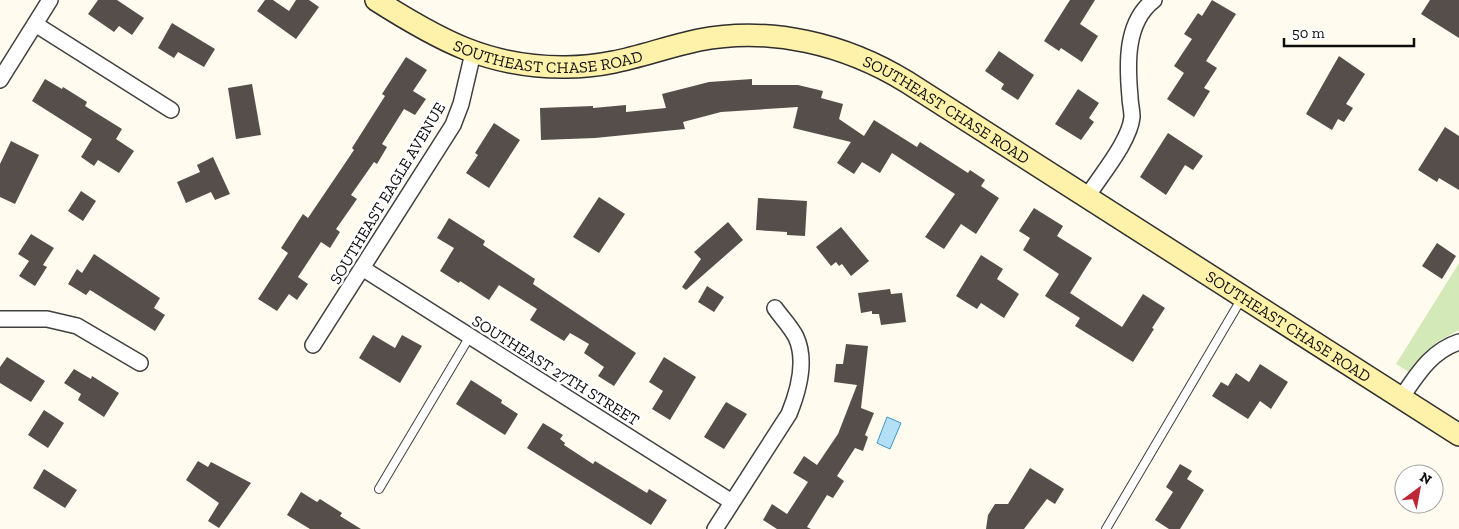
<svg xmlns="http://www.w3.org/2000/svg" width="1459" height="529" viewBox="0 0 1459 529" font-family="'Zilla Slab',serif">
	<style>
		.green { fill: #d4e9b8 }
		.water { fill: #b3e0f6; stroke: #3a99cc }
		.building { fill: #564e4a }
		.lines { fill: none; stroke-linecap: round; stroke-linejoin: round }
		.lane-casing { stroke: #404040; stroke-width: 10 }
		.street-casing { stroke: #404040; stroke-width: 18 }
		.secondary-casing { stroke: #2f2f2f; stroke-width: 24 }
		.lane { stroke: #fff; stroke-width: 8 }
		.street { stroke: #fff; stroke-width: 15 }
		.secondary { stroke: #fef1a9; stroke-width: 21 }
		.labels { text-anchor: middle; stroke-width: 5; stroke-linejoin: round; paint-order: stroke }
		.street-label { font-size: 16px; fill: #0d0d0d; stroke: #fff }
	</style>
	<rect width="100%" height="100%" fill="#fffbee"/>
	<path class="green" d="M1459,263V330L1437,342L1409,372L1396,364Z"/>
	<path class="water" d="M887,417L901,423L890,449L877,443Z"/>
	<path class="building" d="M98,0H117L144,18L132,35L119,26L114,32L88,14Z
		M265,0H273L289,11L296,0H309L319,7L296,39L257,11Z
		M1070,0H1095L1080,24L1098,36L1082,62L1061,48L1059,51L1044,41Z
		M1212,0L1236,14L1206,61L1217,68L1204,88L1210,91L1194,117L1167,99L1184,73L1174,66L1192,39L1184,34L1198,13L1202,16Z
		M1430,0H1459V38L1421,14Z
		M172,23L215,49L204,67L178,52L174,58L158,48Z
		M999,51L1034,75L1018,100L1001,89L1004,84L985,71Z
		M1339,56L1365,74L1346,104L1353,108L1344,122L1338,119L1332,130L1306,114Z
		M406,57L427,70L413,91L426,99L415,115L404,109L382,144L387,147L377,164L374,162L351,195L357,199L336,229L340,232L330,248L321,242L298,277L308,284L297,300L289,294L277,311L258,299L288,253L281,248L303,214L308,218L354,150L352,148L385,96L382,94Z
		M45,79L62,89L63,87L87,102L85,106L122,129L116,139L134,151L119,173L98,160L94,166L81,157L92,139L32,101Z
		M752,79V85H798L823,91L821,98L843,104L839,119L864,136L874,120L917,147L920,142L968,173L970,170L985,180L981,186L999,198L976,234L961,224L944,249L925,237L955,194L892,153L880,173L862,162L854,174L837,163L851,142L793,128L798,107L721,112L683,122L685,129L595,138L541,140L540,108L593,106V108L626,105V112L666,108L662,94L709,82Z
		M252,84L261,135L236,139L228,88Z
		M1078,89L1099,103L1089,118L1094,122L1081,140L1055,124Z
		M494,123L520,140L489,188L466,173L478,155L475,153Z
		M1445,127L1459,136V190L1439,178L1437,182L1418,170Z
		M1168,133L1203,156L1193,170L1185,165L1166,195L1140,177Z
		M11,141L39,155L15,204L0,197V164Z
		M213,157L230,194L215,200L211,192L186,203L177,182L200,172L197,165Z
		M81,191L96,201L83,221L68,211Z
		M599,197L625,214L599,253L573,237Z
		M758,198L807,201L805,236L787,235V232L756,230Z
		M1034,208L1063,226L1057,236L1092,258L1070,293L1122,327L1143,294L1165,308L1152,328L1154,329L1133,362L1075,326L1080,318L1045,296L1059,274L1023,250L1030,238L1019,231Z
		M449,218L485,241L483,245L535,279L533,284L636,353L614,386L598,376L604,367L584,353L589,344L570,333L564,341L530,320L537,309L499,285L489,300L460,281L459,283L440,271L454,248L437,238Z
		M728,222L743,240L686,290L682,287L701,259L694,252Z
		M841,227L869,261L851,276L842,264L839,266L836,262L831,266L816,247Z
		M31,234L54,248L43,265L47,267L35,286L19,276L29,261L18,254Z
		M1437,243L1456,256L1442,279L1422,266Z
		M94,254L160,298L154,308L165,315L155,331L90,290L86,295L68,284L77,269L82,273Z
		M981,255L1003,269L997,279L1019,294L1004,318L981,303L977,309L956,296Z
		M707,286L724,297L714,312L698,302Z
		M890,289L891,294L902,293L906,322L881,325L879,314H872V311L861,313L858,293Z
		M373,335L395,348L402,335L422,346L400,383L359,358Z
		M846,344L868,346L861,408L874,413L865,435L868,437L863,451L855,448L837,476L844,481L833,498L827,495L807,527L811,529H777L763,520L772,504L787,514L808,482L793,473L804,456L817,465L838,434L857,385L834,382L836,364H843Z
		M7,357L45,381L31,402L0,383V367Z
		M664,357L696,377L670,420L652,409L663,391L649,382Z
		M1260,364L1288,382L1271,409L1260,401L1248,419L1212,396L1221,382L1228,386L1236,373L1249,382Z
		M74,369L91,379L92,376L119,393L104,417L78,400L81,394L64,383Z
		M471,380L502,400L501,403L518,414L505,435L456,404Z
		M726,402L747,414L724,449L704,437Z
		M44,410L64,423L48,448L28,435Z
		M543,423L563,435L560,439L565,443L564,445L593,464L595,461L647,493L649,489L667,500L651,525L527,448Z
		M198,461L208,467L211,462L251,483L219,528L208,521L219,503L186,480Z
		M1180,464L1192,471L1187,479L1204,490L1180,529H1169L1155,520L1173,492L1166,487Z
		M1030,468L1064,489L1055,504L1047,499L1024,529H986L988,515L995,504H1008Z
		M44,469L77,490L65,508L33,488Z
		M301,492L317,502L320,499L342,513L340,516L361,529H310L287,515Z"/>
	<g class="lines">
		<defs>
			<path id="lane" d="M379,489L470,336
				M1106,529L1242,298"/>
			<path id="street" d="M35,24L171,110
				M0,80L50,0
				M1087,197C1100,176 1130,141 1132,117C1132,110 1130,103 1130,97C1127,65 1125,22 1154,0
				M362,268L732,502
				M0,319H47L77,326L140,363
				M313,345L453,125L461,104L473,53
				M1401,398C1417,375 1431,351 1459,342
				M715,529L789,414C798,392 807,361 796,337C791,327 782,318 775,308"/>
			<g id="secondary">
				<path id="s1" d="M376,0C439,40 489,68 566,67C617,67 652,50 699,40C771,26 845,44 907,82L1459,435"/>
			</g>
		</defs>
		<use href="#lane" class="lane-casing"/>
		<use href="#street" class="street-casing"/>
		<use href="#secondary" class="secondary-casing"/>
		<use href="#lane" class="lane"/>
		<use href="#street" class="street"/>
		<use href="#secondary" class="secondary"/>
	</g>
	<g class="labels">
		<g class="street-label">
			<text dy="6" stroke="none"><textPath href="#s1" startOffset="186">SOUTHEAST CHASE ROAD</textPath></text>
			<text dy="6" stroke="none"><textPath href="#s1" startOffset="606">SOUTHEAST CHASE ROAD</textPath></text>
			<text transform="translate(387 193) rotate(-59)" y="6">SOUTHEAST EAGLE AVENUE</text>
			<text dy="6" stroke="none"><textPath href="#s1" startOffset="1011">SOUTHEAST CHASE ROAD</textPath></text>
			<text transform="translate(556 370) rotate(32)" y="6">SOUTHEAST 27TH STREET</text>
		</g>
	</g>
	<g transform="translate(1419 489) rotate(32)"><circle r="24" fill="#ffffff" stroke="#9e9e9e"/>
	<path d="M0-4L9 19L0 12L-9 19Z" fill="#bd2635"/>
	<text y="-8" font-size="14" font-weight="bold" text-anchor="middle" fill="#0d0d0d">N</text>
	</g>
	<path d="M1284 38v8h130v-8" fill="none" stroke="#0d0d0d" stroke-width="2.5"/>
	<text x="1292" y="38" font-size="15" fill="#0d0d0d" stroke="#ffffff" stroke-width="4" paint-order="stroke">50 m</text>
</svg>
